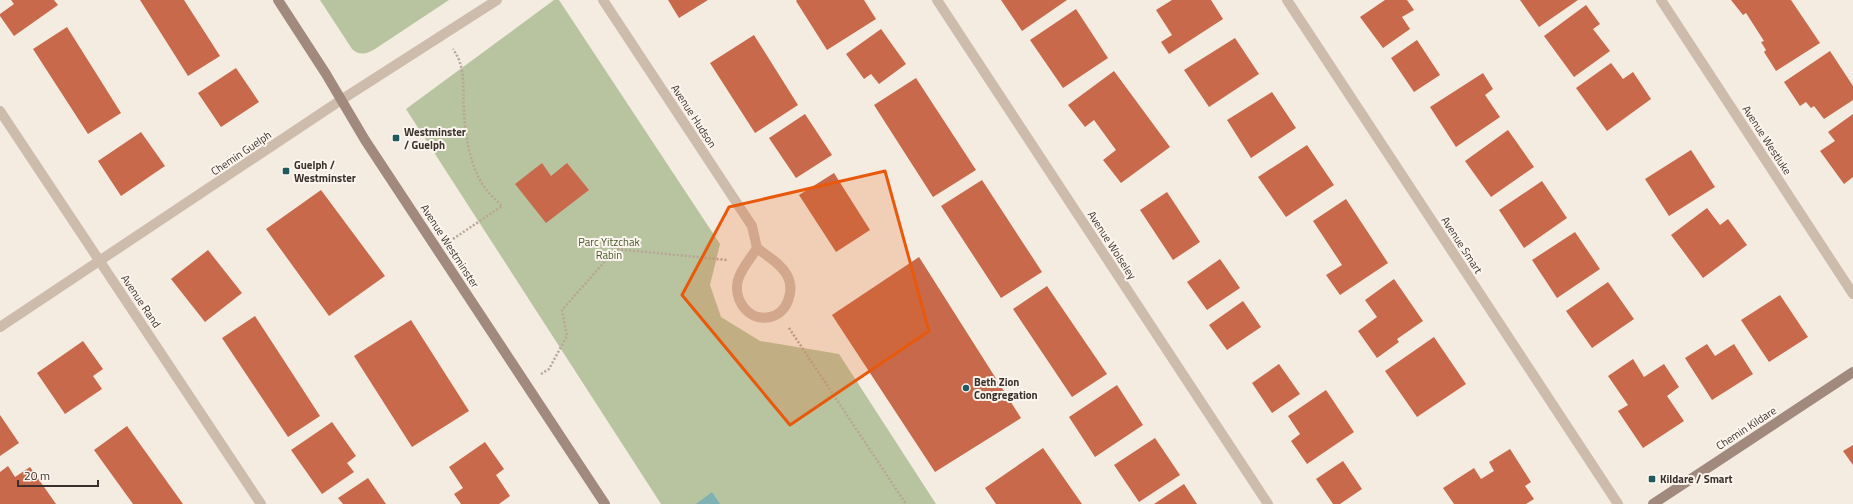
<svg xmlns="http://www.w3.org/2000/svg" width="1853" height="504" viewBox="0 0 1853 504" font-family="'Titillium Web',sans-serif">
	<style>
		.green { fill: #b8c4a0 }
		.water { fill: #7fb0b2 }
		.building { fill: #c8694b }
		.lines { fill: none; stroke-linecap: round; stroke-linejoin: round }
		.path { stroke: #b9a596; stroke-width: 2.5; stroke-dasharray: 2 2; stroke-linecap: butt }
		.street { stroke: #cdbbac; stroke-width: 10 }
		.secondary { stroke: #a18a7d; stroke-width: 10 }
		.marked { fill: #e8590c; fill-opacity: 0.2; stroke: #e8590c; stroke-width: 3; stroke-linejoin: round }
		.poi-dot { fill: #1f5a5e; stroke: #fbf5ee; stroke-width: 1.5 }
		.labels { text-anchor: middle; stroke-width: 4; stroke-linejoin: round; paint-order: stroke }
		.street-label { font-size: 11px; fill: #3b302b; stroke: #fbf5ee }
		.poi-label { font-size: 11px; font-weight: bold; fill: #3b302b; stroke: #fbf5ee; text-anchor: start }
		.park-label { font-size: 11px; fill: #4a5a2e; stroke: #fbf5ee }
	</style>
	<rect width="100%" height="100%" fill="#f4ebe1"/>
	<path class="green" d="M320,0H449L375,49C367,54 359,56 352,49Z
		M554,0H559L720,244L710,285L721,317L760,341L839,354L936,504H661L406,109Z"/>
	<path class="water" d="M712,492L720,504H696Z"/>
	<path class="building" d="M11,0H54L58,5L14,36L0,16V14L14,4Z
		M140,0H184L220,56L188,76Z
		M668,0H708L679,18Z
		M797,0H864L876,19L827,50L796,1Z
		M1001,0H1067L1022,31Z
		M1172,0H1211L1223,19L1169,54L1161,42L1172,35L1156,10Z
		M1385,0H1407L1414,10L1402,17L1410,29L1383,48L1360,17Z
		M1520,0H1578L1539,27Z
		M1731,0H1791L1820,43L1776,71L1764,52L1766,50L1761,42L1764,41L1746,13L1743,15Z
		M1586,5L1600,24L1593,29L1610,51L1574,77L1544,36Z
		M1076,9L1108,58L1063,88L1030,40Z
		M67,27L121,113L88,134L33,49Z
		M881,29L906,64L879,84L871,74L864,79L846,54Z
		M754,35L798,105L755,133L710,63Z
		M1235,38L1259,74L1209,107L1184,70Z
		M1417,40L1440,75L1414,92L1391,58Z
		M1830,51L1853,86V100L1824,119L1814,106L1811,108L1806,102L1800,106L1784,82Z
		M1611,63L1623,79L1633,72L1651,99L1607,131L1576,88Z
		M236,68L259,102L221,127L198,93Z
		M1114,71L1170,147L1121,183L1103,160L1116,150L1094,120L1085,127L1068,105Z
		M1483,73L1493,89L1485,95L1500,117L1456,147L1430,107Z
		M916,78L976,170L933,197L874,105Z
		M1272,92L1296,128L1251,158L1227,120Z
		M805,114L832,155L796,178L769,138Z
		M1853,114V177L1844,184L1820,151L1835,141L1828,132Z
		M1508,130L1534,167L1491,197L1465,161Z
		M141,132L165,166L121,196L98,161Z
		M1307,145L1334,185L1286,217L1258,177Z
		M1691,150L1715,187L1669,216L1645,179Z
		M542,163L551,176L567,163L589,190L546,223L515,184Z
		M834,173L870,230L836,252L799,195Z
		M982,180L1042,272L1001,298L941,206Z
		M1542,181L1567,218L1524,248L1499,210Z
		M321,190L385,276L329,316L266,229Z
		M1167,192L1200,242L1173,260L1140,210Z
		M1346,199L1388,263L1340,295L1326,275L1342,265L1313,221Z
		M1707,208L1720,225L1728,219L1747,245L1703,278L1671,235Z
		M1575,232L1600,269L1557,298L1532,260Z
		M208,250L242,293L205,322L171,279Z
		M919,257L1021,418L935,472L832,315Z
		M1220,259L1240,288L1207,310L1187,282Z
		M1394,279L1423,321L1397,339L1399,342L1377,358L1358,331L1377,317L1365,300Z
		M1608,282L1634,319L1592,348L1566,311Z
		M1047,286L1107,374L1072,397L1013,309Z
		M1780,295L1808,337L1769,362L1741,320Z
		M1243,301L1261,327L1227,350L1209,325Z
		M255,316L320,416L288,437L222,338Z
		M411,320L469,411L412,447L354,356Z
		M1434,337L1466,384L1417,417L1385,371Z
		M83,341L103,369L93,376L102,389L65,414L37,373Z
		M1707,344L1715,356L1734,344L1753,374L1712,400L1685,358Z
		M1633,359L1644,377L1664,364L1679,387L1667,396L1684,421L1643,448L1618,411L1628,405L1608,376Z
		M1279,364L1300,394L1272,413L1252,383Z
		M1117,385L1143,425L1095,457L1069,417Z
		M1326,390L1354,432L1307,464L1291,441L1300,434L1288,416Z
		M0,415L19,443L0,456Z
		M332,422L356,456L347,463L354,472L322,494L291,450Z
		M127,426L183,504H133L94,450Z
		M1155,438L1180,475L1139,502L1114,465Z
		M485,442L504,469L496,475L510,496L499,504H461L454,494L463,488L449,467Z
		M1853,445V465L1843,451Z
		M1043,448L1082,504H996L985,488Z
		M1510,449L1531,482L1525,486L1534,499L1526,504H1454L1443,488L1474,468L1481,479L1494,471L1489,462Z
		M1343,461L1362,489L1340,504H1333L1316,479Z
		M8,466L15,477L30,467L56,504H0V472Z
		M368,478L386,504H343L338,498Z
		M1184,484L1197,504H1154Z"/>
	<g class="lines">
		<path class="path" d="M453,239L502,206C496,200 488,193 483,185C470,165 465,135 464,111C462,88 467,69 453,49
			M789,328L906,504
			M541,374L549,369L567,336L562,310L616,249L727,260"/>
		<path class="street" d="M603,0L752,226L757,248C751,258 741,269 738,280C733,299 748,322 770,317C788,313 795,290 787,275C780,263 767,256 757,248
			M937,0L1268,504
			M1287,0L1618,504
			M1661,0L1853,294
			M0,111L261,504
			M0,327L341,100L497,0"/>
		<path class="secondary" d="M278,0L326,74L365,140L605,504
			M1653,504L1853,372"/>
	</g>
	<path class="marked" d="M885,171L929,331L790,425L682,295L729,207Z"/>
	<g class="poi-dot">
		<rect x="392" y="134" width="8" height="8" rx="2"/>
		<rect x="282" y="167" width="8" height="8" rx="2"/>
		<circle cx="966" cy="388" r="4"/>
		<rect x="1648" y="475" width="8" height="8" rx="2"/>
	</g>
	<g class="labels">
		<g class="street-label">
			<text transform="translate(694 116) rotate(57)" y="4">Avenue Hudson</text>
			<text transform="translate(1767 140) rotate(57)" y="4">Avenue Westluke</text>
			<text transform="translate(241 153) rotate(-34)" y="4">Chemin Guelph</text>
			<text transform="translate(1112 245) rotate(57)" y="4">Avenue Wolseley</text>
			<text transform="translate(1462 245) rotate(57)" y="4">Avenue Smart</text>
			<text transform="translate(450 246) rotate(57)" y="4">Avenue Westminster</text>
			<text transform="translate(141 301) rotate(56)" y="4">Avenue Rand</text>
			<text transform="translate(1746 428) rotate(-33)" y="4">Chemin Kildare</text>
		</g>
		<g class="poi-label">
			<text x="404" y="136">Westminster<tspan x="404" dy="13">/ Guelph</tspan></text>
			<text x="294" y="169">Guelph /<tspan x="294" dy="13">Westminster</tspan></text>
			<text x="974" y="386">Beth Zion<tspan x="974" dy="13">Congregation</tspan></text>
			<text x="1660" y="483">Kildare / Smart</text>
		</g>
		<g class="park-label">
			<text x="609" y="246">Parc Yitzchak<tspan x="609" dy="13">Rabin</tspan></text>
		</g>
	</g>
	<path d="M18 480v6h80v-6" fill="none" stroke="#3b302b" stroke-width="2"/>
	<text x="24" y="480" font-size="12" fill="#3b302b" stroke="#fbf5ee" stroke-width="3" paint-order="stroke">20 m</text>
</svg>
